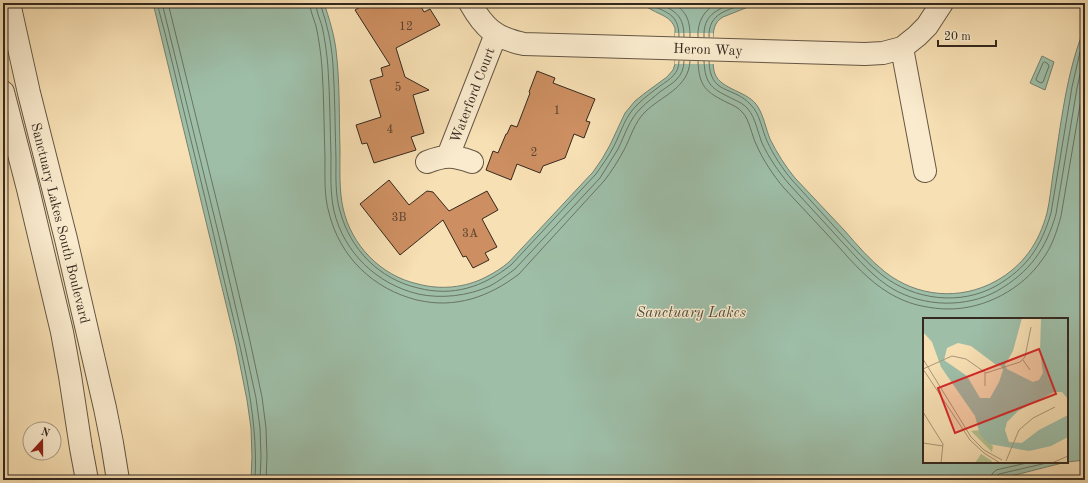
<svg xmlns="http://www.w3.org/2000/svg" width="1088" height="483" viewBox="0 0 1088 483" font-family="'Old Standard TT',serif">
	<style>
		.water { fill: #9ebea8; stroke: #748271 }
		.pier { fill: #f7e0b4 }
		.lines { fill: none; stroke-linecap: round; stroke-linejoin: round }
		.shore { stroke: #697464; stroke-width: 1 }
		.building { fill: #cd8f61; stroke: #34291f }
		.minor-casing { stroke: #655744; stroke-width: 24 }
		.tertiary-casing { stroke: #655744; stroke-width: 24 }
		.minor { stroke: #faebce; stroke-width: 22 }
		.tertiary { stroke: #faebce; stroke-width: 22 }
		.labels { text-anchor: middle; stroke-width: 3; stroke-linejoin: round; paint-order: stroke }
		.number-label { font-size: 12px; fill: #5a4230 }
		.street-label { font-size: 14px; fill: #34291f; stroke: #faebce }
		.water-label { font-size: 15px; font-style: italic; fill: #4e4e41; stroke: #faebce }
		.inset-road { fill: none; stroke: #a99778; stroke-width: 1 }
		.view { fill: #d62828; fill-opacity: 0.15; stroke: #d62828; stroke-width: 2 }
		.inset-edge { fill: none; stroke: #34291f; stroke-width: 2 }
	</style>
	<rect width="100%" height="100%" fill="#f7e0b4"/>
	<filter id="stains"><feTurbulence type="fractalNoise" baseFrequency=".005" numOctaves="4"/><feColorMatrix values="0 0 0 0 .2 0 0 0 0 .09 0 0 0 0 .02 0 0 0 .5 -.17"/></filter>
	<radialGradient id="worn" r=".72"><stop offset=".6" stop-color="#630" stop-opacity="0"/><stop offset="1" stop-color="#630" stop-opacity=".3"/></radialGradient>
	<path class="water" d="M153,3H324C329,18 334,34 336,50C340,83 339,117 340,150C340,169 339,190 343,208C351,245 381,276 418,284C440,290 465,288 486,277C494,273 502,268 509,262L593,172L602,159L610,145L625,113L635,101L645,93L667,77L673,70L675,64V28C671,17 661,15 652,10C648,8 644,5 640,3H758L723,17C714,22 713,31 713,41C713,49 712,67 715,74C721,90 749,91 758,107C764,117 766,129 770,139C777,153 785,166 795,178C812,196 828,213 845,231C857,245 870,260 885,272C917,297 960,301 996,281C1023,266 1039,243 1047,213C1050,200 1051,187 1053,174C1061,125 1066,72 1085,27V460L1067,462V319H924V462H1066L1019,474L991,480H251L252,457L251,428L247,400L236,345L210,238Z
		M1042,56L1054,62L1045,90L1030,83Z"/>
	<path class="pier" d="M675,33H713L714,64H675Z"/>
	<g class="lines">
		<path class="shore" d="M157,3C168,43 177,83 187,124C199,173 211,222 222,271C238,340 259,409 255,480
			M162,3L219,236L244,343L256,398L260,428L261,457L260,480
			M168,3L225,235L250,341L262,397L266,428L267,457L266,480
			M310,3C310,11 314,19 316,26C319,40 321,54 322,68C324,98 324,129 325,159C325,177 324,196 329,213C340,257 373,289 417,300C455,309 489,297 519,274L604,181C612,171 618,161 624,150C631,137 634,123 645,112C661,96 689,88 690,61
			M316,3C316,11 320,19 322,26C325,40 327,54 328,68C330,98 330,127 331,156C331,174 330,193 334,211C344,253 377,284 418,294C441,299 468,296 490,286C499,281 507,275 515,269L600,178C606,168 612,159 618,149C625,135 629,120 640,109C647,102 654,97 661,91C673,83 684,77 684,61
			M321,3C321,10 325,17 326,23C330,37 332,51 333,65C335,97 335,128 336,160C336,176 335,195 340,211C350,249 379,279 418,288C453,297 483,287 511,265L596,174C602,165 609,156 614,146C622,130 625,116 638,104C645,97 652,92 660,86C670,79 679,74 679,61
			M648,3C665,13 679,12 679,37
			M658,3C676,11 684,16 684,37
			M673,3C687,12 690,20 690,37
			M698,37C697,22 704,10 717,3
			M704,37C703,15 716,10 734,3
			M709,37C708,12 729,10 748,3
			M698,61C699,87 706,92 728,103C733,105 739,108 743,113C749,119 752,136 756,144C763,160 773,175 784,188C802,207 820,227 838,246C853,263 869,281 889,293C899,299 911,304 922,306C931,308 940,309 949,309C985,309 1022,289 1042,260C1052,247 1057,231 1061,216L1085,76
			M704,61C705,86 713,89 733,99C739,102 744,104 748,109C755,117 758,133 762,143C769,158 778,171 789,184C807,204 826,224 844,244C859,260 874,278 893,289C924,307 966,308 997,291C1030,272 1046,249 1056,214L1077,88L1085,52
			M709,61C710,96 733,85 751,105C760,114 762,130 767,141C774,156 782,168 792,180C808,198 825,216 841,234C854,248 867,263 882,275C914,300 960,306 996,286C1027,268 1041,247 1051,213L1072,87L1080,52L1085,37
			M1045,62L1048,64L1049,66L1043,82L1041,83L1037,81L1036,79L1043,63Z
			M990,480L992,474L996,470L1031,462
			M995,480L996,476L999,474L1051,462"/>
	</g>
	<path class="building" d="M367,3H419L424,12L430,9L440,25L396,48L405,77L429,90L413,95L424,133L411,137L416,150L374,163L367,143L362,144L356,125L381,117L370,80L383,76L381,68L390,65L355,10Z
		M537,71L555,78L553,83L595,99L586,121L590,122L584,138L574,134L565,158L543,166L540,173L517,164L511,180L486,170L493,151L498,153L506,134H507L511,125L517,127L530,93L529,92Z
		M389,180L409,205L427,191L433,192L449,211L487,191L498,210L482,219L497,247L485,253L489,260L473,268L466,256L463,257L443,220L400,255L360,204Z"/>
	<g class="lines">
		<defs>
			<path id="minor" d="M470,3C484,28 495,38 524,44L865,54L883,53L902,48L917,36L927,26L942,3
				M902,48L925,171
				M448,156L496,34
				M427,162C445,155 453,155 472,162"/>
			<path id="tertiary" d="M9,3L29,93L66,239L105,408L112,443L118,480
				M3,92L28,189L62,332L70,376L81,448L87,480"/>
		</defs>
		<use href="#minor" class="minor-casing"/>
		<use href="#tertiary" class="tertiary-casing"/>
		<use href="#minor" class="minor"/>
		<use href="#tertiary" class="tertiary"/>
	</g>
	<g class="labels">
		<g class="number-label">
			<text x="406" y="30">12</text>
			<text x="398" y="91">5</text>
			<text x="557" y="114">1</text>
			<text x="390" y="133">4</text>
			<text x="534" y="156">2</text>
			<text x="399" y="221">3B</text>
			<text x="470" y="237">3A</text>
		</g>
		<g class="street-label">
			<text transform="translate(708 49) rotate(2)" y="5">Heron Way</text>
			<text transform="translate(472 95) rotate(-69)" y="5">Waterford Court</text>
			<text transform="translate(61 223) rotate(76)" y="5">Sanctuary Lakes South Boulevard</text>
		</g>
		<g class="water-label">
			<text x="691" y="317">Sanctuary Lakes</text>
		</g>
	</g>
	<g transform="translate(923 318)">
		<rect width="145" height="145" fill="#f7e0b4"/>
		<path d="M57,112V117L70,128L69,134L48,113ZM58,136L69,143L68,145H52Z" fill="#b6c392"/>
		<path d="M0,0H99L90,33L82,47L84,51L110,64L116,62L120,55L117,34L118,0H145V81L139,74H131L95,93L84,104L82,112L86,124L99,125L116,112L145,97V119L128,128L106,133L66,126L57,117L52,98L18,49L9,24L0,14ZM35,25L48,28L72,46L78,48L80,52L76,64L67,80H57L44,58L21,42L24,30Z" fill="#9ebea8" fill-rule="evenodd"/>
		<path class="inset-road" d="M0,41L48,119L61,132L79,142M100,42L107,52M0,51L29,38L43,41L63,55L97,44L102,39L108,9M0,51L47,122L61,135L77,145M62,68V55M0,94L20,126L18,145M0,125L20,128M83,143L96,112L110,100L132,89M129,145L145,138"/>
		<path class="view" d="M116,31L133,76L32,115L15,70Z"/>
		<rect width="145" height="145" class="inset-edge"/>
	</g>
	<rect width="1088" height="483" fill="none" stroke="#f7e0b4" stroke-width="16"/>
	<rect x="4" y="4" width="1080" height="475" fill="none" stroke="#34291f" stroke-width="2"/>
	<rect x="8" y="8" width="1072" height="467" fill="none" stroke="#34291f"/>
	<g transform="translate(42 441) rotate(21)"><circle r="19" fill="#faebce" stroke="#ab9d88"/>
	<path d="M0-3L7 15L0 10L-7 15Z" fill="#8f2418"/>
	<text y="-6" font-size="11" font-weight="bold" text-anchor="middle" fill="#34291f">N</text>
	</g>
	<path d="M938 40v6h58v-6" fill="none" stroke="#34291f" stroke-width="2"/>
	<text x="944" y="40" font-size="12" fill="#34291f" stroke="#faebce" stroke-width="3" paint-order="stroke">20 m</text>
	<rect width="100%" height="100%" filter="url(#stains)"/>
	<rect width="100%" height="100%" fill="url(#worn)"/>
</svg>
